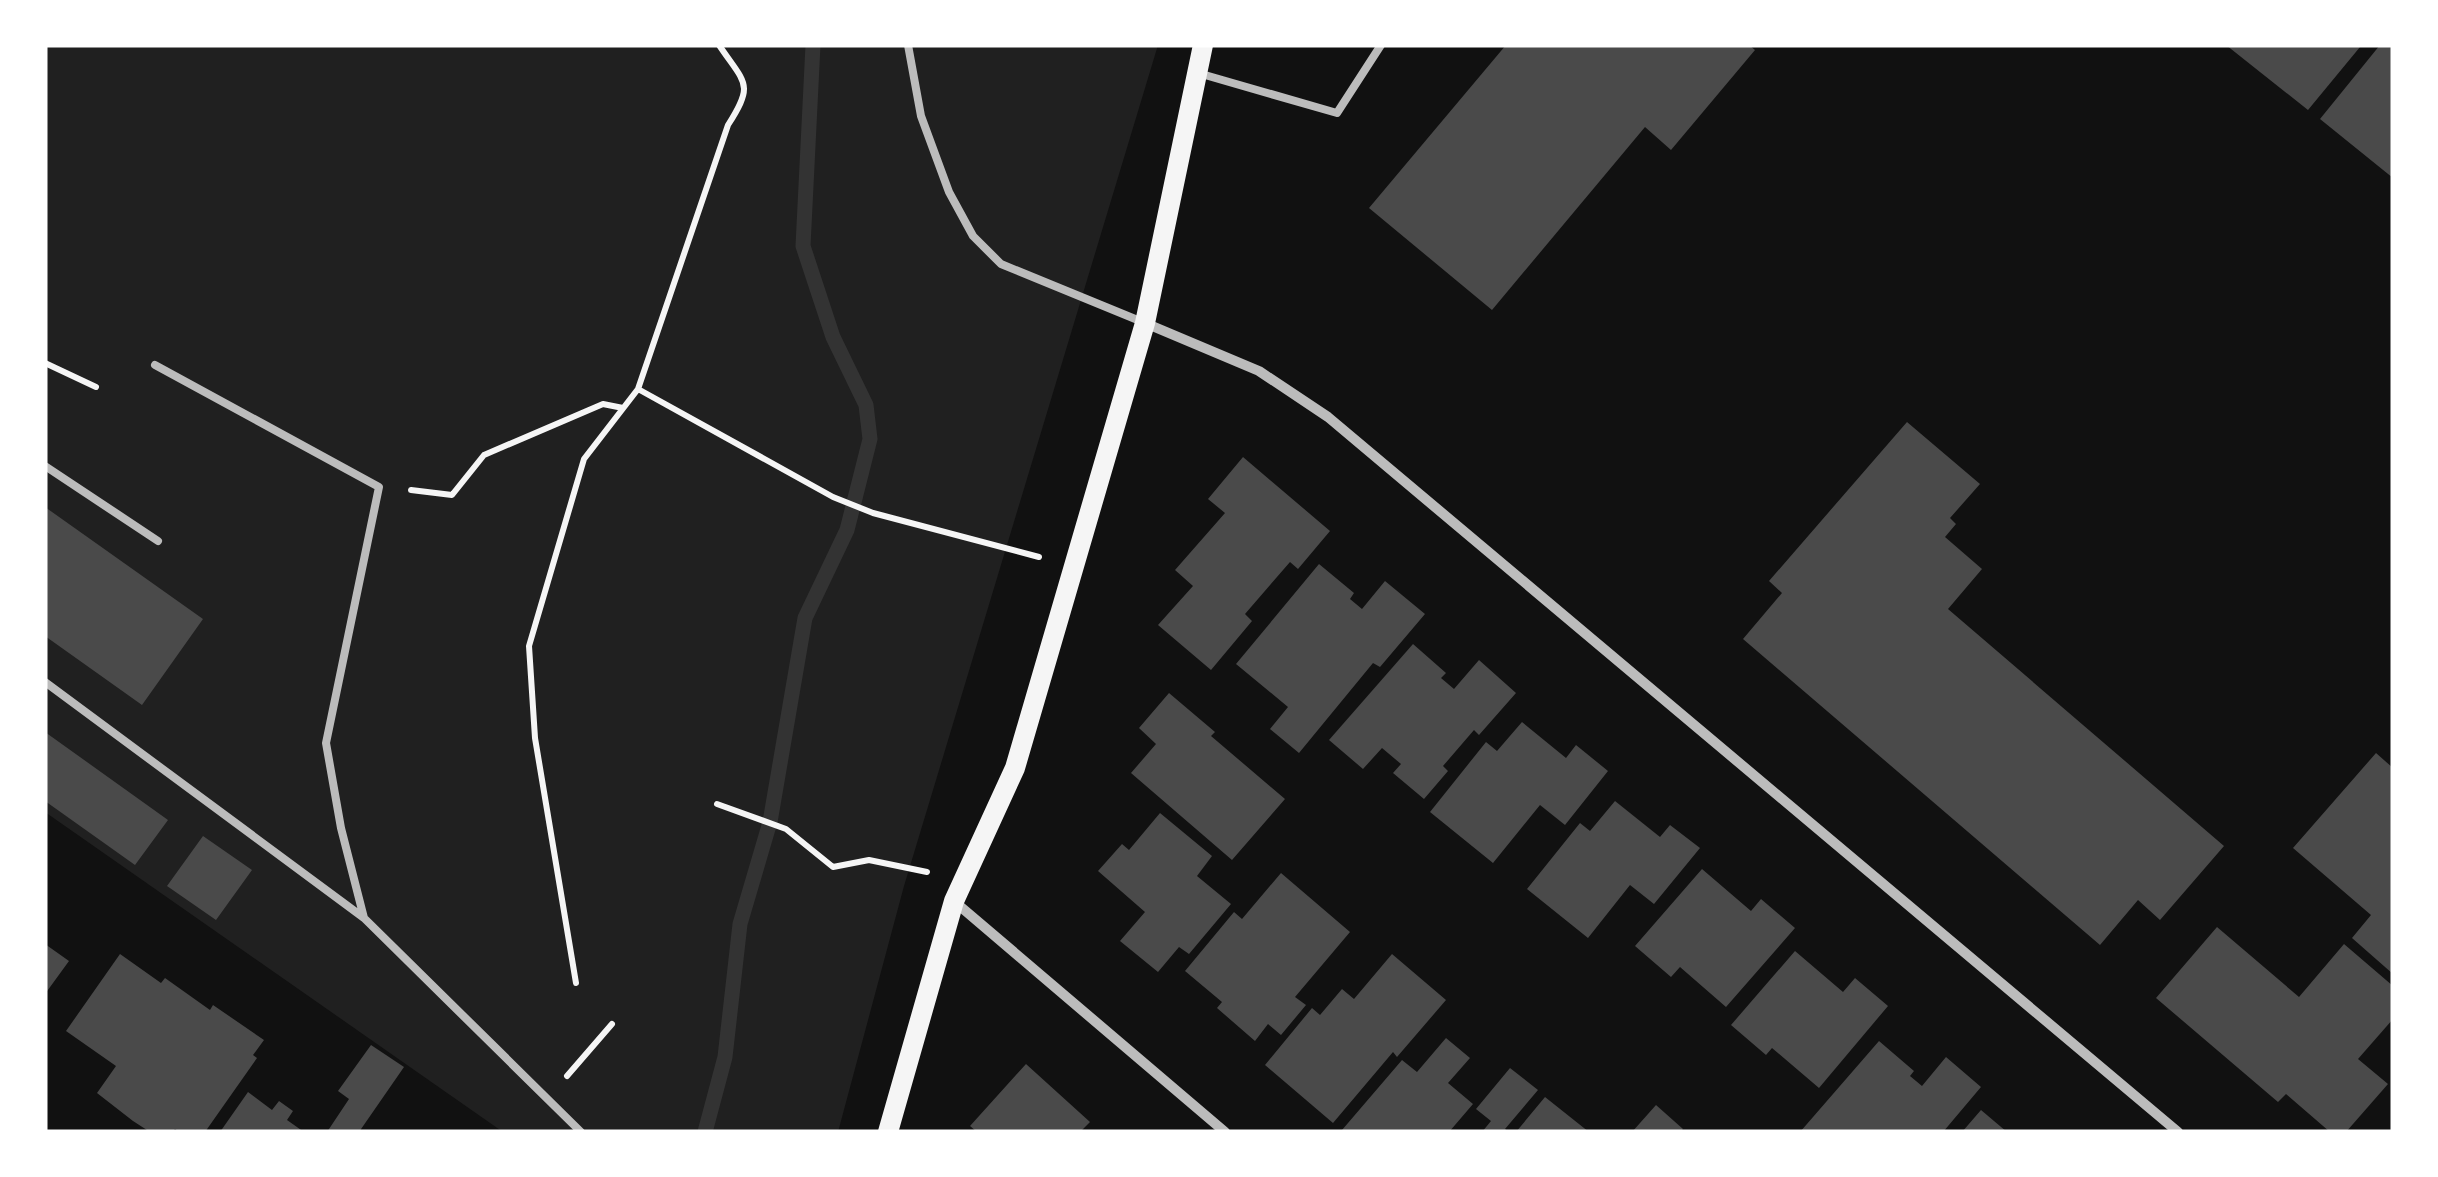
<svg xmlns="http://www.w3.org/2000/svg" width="2438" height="1177" viewBox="0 0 2438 1177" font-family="'PT Serif',serif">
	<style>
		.green { fill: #202020 }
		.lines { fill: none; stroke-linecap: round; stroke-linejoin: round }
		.stream { stroke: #333; stroke-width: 15 }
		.building { fill: #4a4a4a }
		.path { stroke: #f5f5f5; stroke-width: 6 }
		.service { stroke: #bcbcbc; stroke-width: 8 }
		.minor { stroke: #bcbcbc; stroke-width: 10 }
		.secondary { stroke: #f5f5f5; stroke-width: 20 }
	</style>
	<rect width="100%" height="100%" fill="#111"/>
	<path class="green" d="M45,45H1158L904,886L838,1132H503L45,812Z"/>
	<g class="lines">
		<path class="stream" d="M705,1132L725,1057L740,924L770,822L805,618L847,530L870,439L866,405L833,337L803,246L813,45"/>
	</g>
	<path class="building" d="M1506,45H1749L1755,50L1671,150L1645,127L1492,310L1369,208Z
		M2226,45H2358L2360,47L2308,110Z
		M2380,45H2393V178L2320,119Z
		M1907,422L1980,484L1950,518L1956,524L1945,537L1982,569L1948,609L2224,846L2160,920L2138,900L2100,945L1743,639L1782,593L1769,581Z
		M1243,457L1330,531L1298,569L1290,562L1245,614L1252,621L1211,670L1158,625L1193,586L1175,570L1225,513L1208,499Z
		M45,507L203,619L142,705L45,636Z
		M1319,564L1354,593L1350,599L1362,609L1385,581L1425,614L1380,667L1373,663L1299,753L1270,729L1288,707L1236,664Z
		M1413,644L1446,673L1441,678L1454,689L1479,660L1516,693L1479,735L1474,730L1443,766L1448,771L1424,799L1393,773L1401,764L1382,748L1363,769L1329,740Z
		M1169,693L1215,732L1211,736L1285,799L1232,860L1131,773L1156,744L1139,728Z
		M1522,722L1566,758L1576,745L1608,771L1565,825L1540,805L1493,863L1430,812L1486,742L1497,751Z
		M45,732L168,820L135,865L45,801Z
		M2376,753L2393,768V974L2352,938L2371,915L2293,848Z
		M1615,801L1660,837L1670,825L1700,848L1654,904L1630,885L1588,938L1527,889L1580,823L1590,831Z
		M1160,813L1212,856L1197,876L1231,904L1189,954L1179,947L1158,972L1120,941L1145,912L1098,871L1122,844L1129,850Z
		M203,836L252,870L216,920L167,886Z
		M1702,869L1751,911L1761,899L1795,928L1726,1007L1680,967L1671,977L1635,946Z
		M1281,873L1350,932L1295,997L1306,1005L1281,1035L1268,1024L1255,1041L1217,1008L1222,1002L1185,971L1234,912L1242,919Z
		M2217,927L2299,997L2344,944L2393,986V1019L2358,1059L2388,1084L2346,1132H2330L2286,1094L2278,1102L2156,998Z
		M45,944L69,961L45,994Z
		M1795,951L1843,992L1855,978L1888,1006L1819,1088L1772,1048L1766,1055L1731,1025Z
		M120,954L161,983L165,978L210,1010L213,1005L264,1040L253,1055L257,1058L205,1132H180L175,1129L172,1132H150L133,1121L97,1093L116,1066L66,1031Z
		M1392,954L1446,1000L1397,1057L1393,1052L1333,1123L1265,1065L1312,1008L1320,1015L1342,989L1354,999Z
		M1446,1038L1470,1058L1448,1083L1473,1104L1449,1132L1342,1130L1402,1060L1417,1072Z
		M1879,1041L1914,1071L1910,1076L1922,1086L1946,1057L1981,1087L1943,1132H1800Z
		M371,1045L404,1067L359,1132H327L349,1099L338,1091Z
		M1026,1064L1090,1122L1080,1132H977L970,1126Z
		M1510,1068L1538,1090L1505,1129L1509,1132H1482L1491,1121L1476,1109Z
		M248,1092L272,1110L279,1101L293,1111L287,1120L304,1132H220Z
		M1545,1097L1589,1132H1516Z
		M1656,1105L1683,1129L1680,1132H1632Z
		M1981,1110L2007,1132H1962Z"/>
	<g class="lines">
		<path class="path" d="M45,363L96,387
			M638,389L833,497L873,513L1039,557
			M411,490L452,495L484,455L603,404L623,408
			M717,804L786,829L833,867L869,860L927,872
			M576,983L535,738L529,646L584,459L638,389L728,125C755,83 745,84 719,45
			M567,1076L612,1024"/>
		<path class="service" d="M908,45L921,116L949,192L973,236L1001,264L1145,323
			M1198,73L1337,113L1381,45
			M155,365L379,487L326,743L341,828L364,918L581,1132
			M45,466L158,541
			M45,682L364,918"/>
		<path class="minor" d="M1145,323L1259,371L1328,417L2178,1132
			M955,902L1225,1132"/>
		<path class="secondary" d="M888,1132L954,901L1015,768L1145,323L1203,45"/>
	</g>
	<rect width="2438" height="1177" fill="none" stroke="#ffffff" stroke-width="95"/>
</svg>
